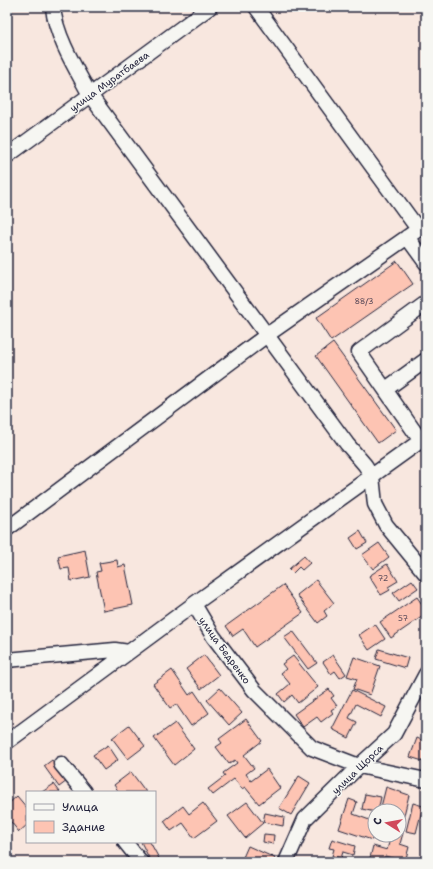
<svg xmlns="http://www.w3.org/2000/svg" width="433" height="869" viewBox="0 0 433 869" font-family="'Shantell Sans',sans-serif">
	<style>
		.building { fill: #fdc4b3; stroke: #22223b }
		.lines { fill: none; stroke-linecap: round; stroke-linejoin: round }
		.minor-casing { stroke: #22223b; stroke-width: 17 }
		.minor { stroke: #f6f6f2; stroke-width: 14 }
		.labels { text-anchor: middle; stroke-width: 3; stroke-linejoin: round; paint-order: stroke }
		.number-label { font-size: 8px; fill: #594a59 }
		.street-label { font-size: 10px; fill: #22223b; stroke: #f6f6f2 }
	</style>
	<rect width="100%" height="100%" fill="#f8e7df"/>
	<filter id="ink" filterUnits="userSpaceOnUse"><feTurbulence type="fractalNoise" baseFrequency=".025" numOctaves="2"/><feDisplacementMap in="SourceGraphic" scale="8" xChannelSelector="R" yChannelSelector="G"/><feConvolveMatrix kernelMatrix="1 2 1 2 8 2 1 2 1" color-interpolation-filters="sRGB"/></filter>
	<g filter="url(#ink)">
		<path class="building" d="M7,112L11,113L9,123H7Z
			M397,261L413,284L331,341L316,318Z
			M333,343L396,430L378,443L316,356Z
			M360,531L367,543L357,549L350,538Z
			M379,543L389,557L373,569L362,555Z
			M85,550L90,577L71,581L69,568L61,569L58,556Z
			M304,556L310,563L302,570L299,567L293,573L289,569Z
			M117,560L118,567L125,565L133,605L104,611L96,572L101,571L99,563Z
			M387,564L398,581L388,587L390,590L381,595L369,576Z
			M316,580L334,603L324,611L327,616L318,623L297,595Z
			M412,580L418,588L399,601L393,593Z
			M283,585L303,613L255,647L243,629L233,636L226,626Z
			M417,597L426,610V614L391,638L380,622Z
			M375,624L385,639L369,650L359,635Z
			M293,631L317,663L308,669L284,637Z
			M379,649L408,658L405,668L376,659Z
			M204,655L219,675L201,689L186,669Z
			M333,655L346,674L340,678L335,671L331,674L323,662Z
			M293,656L318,687L298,703L292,695L284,702L278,694L290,684L281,673L286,669L282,664Z
			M354,657L380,666L370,695L353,689L357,679L347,676Z
			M172,670L189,695L194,691L209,713L191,726L176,704L170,708L153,684Z
			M220,688L242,713L229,725L207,700Z
			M329,689L334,696L331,698L337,706L331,710L333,713L321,722L317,717L303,727L294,714Z
			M352,690L386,707L381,717L356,704L349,718L357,722L349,738L332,729Z
			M246,719L262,741L244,755L254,768L246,774L251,781L267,769L280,788L259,804L245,787L242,789L234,779L213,795L208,789L225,776L223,773L237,763L235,760L229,764L216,747L222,743L219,739Z
			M175,723L194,749L174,765L154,738Z
			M129,725L145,746L128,759L112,738Z
			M417,738L426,742V762L410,757Z
			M108,745L118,760L104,770L93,755Z
			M52,760L67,781L59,787L44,766Z
			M131,772L146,792H119L114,785Z
			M299,776L310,783L291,815L279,808Z
			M54,784L60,792H42Z
			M386,787L409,795L403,819L399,818V811H380Z
			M365,794L381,797L378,811L375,812L362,809Z
			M17,796L27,808V825L19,832L7,817V805Z
			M349,799L357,802L353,814L375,822V830L372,840L339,829Z
			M247,802L263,823L245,838L228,816Z
			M203,803L217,821L194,838L183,823L171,831L164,821L183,806L189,814Z
			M413,803L423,806L416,833L406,831Z
			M265,813L284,817L283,826L263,822Z
			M399,832L403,833L400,844L409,847L405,862H395L396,859L385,856L384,862H369L373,846L387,850L391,835H399Z
			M264,834L274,835L273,844L263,842Z
			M332,839L355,846L353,855L343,852L341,858L332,856L334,849L329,848Z
			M141,842H150L161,862H151Z
			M248,846L275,858L273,862H241Z"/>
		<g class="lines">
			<defs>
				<path id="minor" d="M53,7C55,35 77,71 90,95L347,444L365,465L372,476L375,504L386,525L426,574
					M256,7L418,229
					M7,156L210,7
					M407,237L426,263
					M386,389L426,360
					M421,441L359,352L426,303
					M7,529L267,335L426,224
					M194,604L213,636L254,690L312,748L359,766L426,780
					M7,660L115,650L129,652
					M7,742L194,604L426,437
					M61,764L84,792
					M125,842L141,862
					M286,862L305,819L359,766L394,734L426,674"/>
			</defs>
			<use href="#minor" class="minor-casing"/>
			<use href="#minor" class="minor"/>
		</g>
	</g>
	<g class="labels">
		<g class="number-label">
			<text x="364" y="304">88/3</text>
			<text x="383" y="581">72</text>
			<text x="403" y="621">57</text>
		</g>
		<g class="street-label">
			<text transform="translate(109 81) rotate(-36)" y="4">улица Муратбаева</text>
			<text transform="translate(225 650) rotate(54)" y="4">улица Бедренко</text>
			<text transform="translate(357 769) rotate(-44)" y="4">улица Щорса</text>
		</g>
	</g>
	<rect width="433" height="869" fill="none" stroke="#f6f6f2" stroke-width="24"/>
	<rect x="12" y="12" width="409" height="845" fill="none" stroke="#22223b" stroke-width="1.5" filter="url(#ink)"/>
	<rect x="26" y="791" width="130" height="52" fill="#f6f6f2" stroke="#a1a1a9"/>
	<rect x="34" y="804" width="20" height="6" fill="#f6f6f2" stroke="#a1a1a9"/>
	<text x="62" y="811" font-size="12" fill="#22223b">Улица</text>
	<rect x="34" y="821" width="20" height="12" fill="#fdc4b3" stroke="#a1a1a9"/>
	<text x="62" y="831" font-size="12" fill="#22223b">Здание</text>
	<g transform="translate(387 823) rotate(281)"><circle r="19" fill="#f6f6f2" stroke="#a1a1a9"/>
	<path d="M0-3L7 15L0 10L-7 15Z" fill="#d1495b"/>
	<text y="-6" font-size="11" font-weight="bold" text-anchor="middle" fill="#22223b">С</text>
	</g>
</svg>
